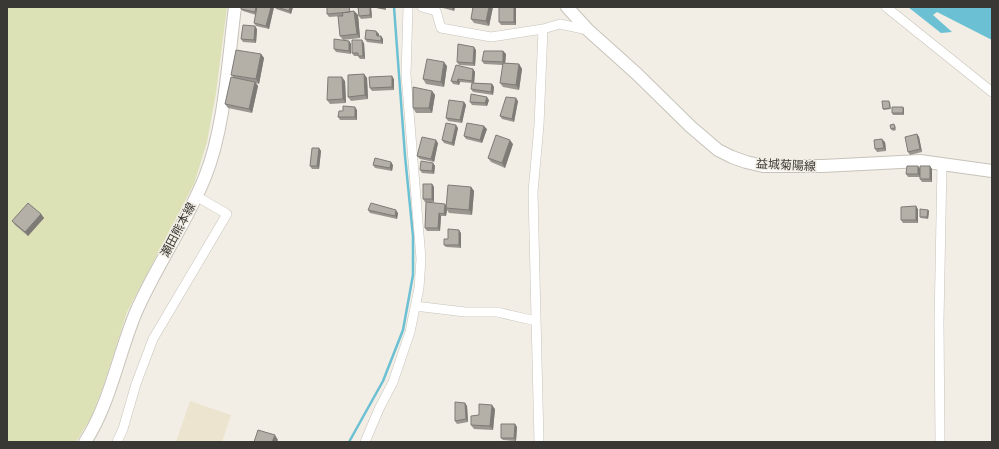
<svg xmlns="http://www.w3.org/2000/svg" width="999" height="449" viewBox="0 0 999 449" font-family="Spectral,'Noto Sans JP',serif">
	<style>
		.commercial { fill: #ece4ce }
		.green { fill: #dce1b6 }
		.water { fill: #6bc0d3 }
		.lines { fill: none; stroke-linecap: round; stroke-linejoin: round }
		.stream { stroke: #6bc0d3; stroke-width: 2.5 }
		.street-casing { stroke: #c7c3ba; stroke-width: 10 }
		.secondary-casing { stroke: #c7c3ba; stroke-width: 14 }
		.street { stroke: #fff; stroke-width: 9 }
		.secondary { stroke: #fff; stroke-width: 12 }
		.wall { fill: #9b9790 }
		.shaded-wall { fill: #7e7b76 }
		.building { fill: #b4b0a8; stroke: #7e7b76 }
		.labels { text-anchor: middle; stroke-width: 3; stroke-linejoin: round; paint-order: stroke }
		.street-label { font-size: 12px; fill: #3a3835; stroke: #f2eee5 }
	</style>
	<rect width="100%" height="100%" fill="#f2eee5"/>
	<path class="commercial" d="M190,401L231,415L222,442H176Z"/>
	<path class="green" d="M7,7H227L216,93L207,142L194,184L127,312L104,384L92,416L76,442H7Z"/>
	<path class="water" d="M908,7H992V40L937,12L933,15L952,32L941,33Z"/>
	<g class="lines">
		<path class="stream" d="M349,442L383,381L403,330L413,275V236L405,156L394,7"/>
		<defs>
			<path id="street" d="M422,7L436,11L441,28L491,37L543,29L560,24L588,30
				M886,7L992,92
				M415,306L465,312H497L536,321
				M117,442L123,429L136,384L153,339L227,214L196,196
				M365,442L379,409L393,382L410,332L419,288L421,259L406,75L408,7
				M539,442L533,192L539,125L543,29
				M940,442L939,322L942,165"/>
			<path id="secondary" d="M567,7L588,30L637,74L691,127L718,150L732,157L746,162L763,166H823L920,161L992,171
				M85,442C110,404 118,355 136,312C156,266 186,224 205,177C225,127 228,61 235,7"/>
		</defs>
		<use href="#street" class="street-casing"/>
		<use href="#secondary" class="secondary-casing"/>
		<use href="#street" class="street"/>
		<use href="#secondary" class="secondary"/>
	</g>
	<path class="wall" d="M274,7L269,29L256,26L254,23L256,15L243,11L241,9Z
		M275,7H293L291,14L276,9Z
		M358,7H371L372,18L361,19L359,16Z
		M375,7H386V10L376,8Z
		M442,7H455L454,11L443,8Z
		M493,7L489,26L474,23L471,19Z
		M499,7H516V25H501L499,22Z
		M354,11L358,15L360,38L343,40L340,36L343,16L329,17L327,14Z
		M257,29L256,43L243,42L241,39Z
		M376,31L379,34V36H381L383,39V44L367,42L365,39Z
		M349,41L351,44V54L336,52L334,49Z
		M364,43L365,59H360L358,56H354L352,53Z
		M476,50L475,66L459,65L457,62Z
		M503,51L506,54L505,63L519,64L522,69L519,90L503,87L500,83L503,65L484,64L482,61Z
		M261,54L264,58L259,84L256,83L258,86L252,113L228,108L225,104L233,77L231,75Z
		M447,66L444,87L426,84L423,79Z
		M473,69L475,72L474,83L492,84L494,87L493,95L473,92L471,89L472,83L460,82L459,85L453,84L451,81Z
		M364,74L367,78L368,99L351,101L348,97Z
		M394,79V90L372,91L370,88Z
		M345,81L346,103L330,104L327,100Z
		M432,91L435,95L432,113H416L413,108Z
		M489,100L487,106L472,105L470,102Z
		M518,101L514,122L502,119L500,116Z
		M464,102L466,105L462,123L448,121L446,118Z
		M890,102L891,109L884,110L883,109Z
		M904,108V115H893L892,113Z
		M357,110V120H340L338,117Z
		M895,125L896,130L893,131L891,129Z
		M458,128L454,146L444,143L442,140Z
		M487,129L482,143L466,139L464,136Z
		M917,134L919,137L922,152L910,155L908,152Z
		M885,142L886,151L877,152L875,149Z
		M438,143L434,162L420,159L417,156Z
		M513,144L505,168L491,162L488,158Z
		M319,148L321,151L319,169H312L310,166Z
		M433,163L435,166L434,174L422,173L420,170Z
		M373,165H393L392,171L375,168Z
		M920,168L932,169V182H922L920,179V177H908L906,174Z
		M432,184L434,187V202H425L423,199Z
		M471,187L474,191L472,215L449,213L447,210L446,216H441L440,231H427L425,228L446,206Z
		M918,209V223H903L901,220Z
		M368,210L398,213L397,219L370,213Z
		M928,210L929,211L928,219L921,218L920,217Z
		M41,214L44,218L28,236L15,225L12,221Z
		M461,233V248L446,247L444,245L448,239Z
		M465,403L467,406L468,422L457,424L455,421Z
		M495,409L493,430L474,429L471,425L479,415Z
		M515,424L517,427L516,441L503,440L501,438Z"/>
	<path class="shaded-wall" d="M256,7H259L257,15L255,12Z
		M271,7H274L269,29L266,26Z
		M290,7H293L291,14L289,11Z
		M370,7H371L372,18L370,15Z
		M453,7H455L454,11L452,8Z
		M489,7H493L489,26L486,21Z
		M514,7H516V25L514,22Z
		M354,11L358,15L360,38L357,34Z
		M255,26L257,29L256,43L254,40Z
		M376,31L379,34V39L377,36Z
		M381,36L383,39V44L381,41Z
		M362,40L364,43L365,59L363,56Z
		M349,41L351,44V54L349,51Z
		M474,47L476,50L475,66L473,63Z
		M503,51L506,54L505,65L503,62Z
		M261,54L264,58L259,84L256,79Z
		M444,62L447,66L444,87L441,82Z
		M519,64L522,69L519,90L516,85Z
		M473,69L475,72L474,84L472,81Z
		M364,74L367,78L368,99L365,95Z
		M392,76L394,79V90L392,87Z
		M342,77L345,81L346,103L343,99Z
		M458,79L460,82L459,85L457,82Z
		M255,82L258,86L252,113L249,109Z
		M492,84L494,87L493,95L491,92Z
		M432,91L435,95L432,113L429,108Z
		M487,97L489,100L487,106L485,103Z
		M516,98L518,101L514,122L512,119Z
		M464,102L466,105L462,123L460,120Z
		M355,107L357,110V120L355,117Z
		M903,107L904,108V115L903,113Z
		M456,125L458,128L454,146L452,143Z
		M484,126L487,129L482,143L480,140Z
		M917,134L919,137L922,152L920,149Z
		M882,139L885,142L886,151L884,148Z
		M436,140L438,143L434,162L431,159Z
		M510,140L513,144L505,168L502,163Z
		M319,148L321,151L319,169L317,166Z
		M391,162L393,165L392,171L390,168Z
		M433,163L435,166L434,174L432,171Z
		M918,166L920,169V177L918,174Z
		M930,166L932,169V182L930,179Z
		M432,184L434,187V202L432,199Z
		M471,187L474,191L472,215L469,210Z
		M445,204L447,207L446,208L447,210L446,216L444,214Z
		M916,206L918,209V223L916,220Z
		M396,210L398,213L397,219L395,216Z
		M928,210L929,211L928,219L927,217Z
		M439,213L441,216L440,231L438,228Z
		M41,214L44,218L28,236L25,232Z
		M459,230L461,233V248L459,245Z
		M465,403L467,406L468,422L466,419Z
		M492,405L495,409L493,430L490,426Z
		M515,424L517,427L516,441L514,438Z
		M275,435L278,440L277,442H272Z"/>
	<path class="building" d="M241,7H256L255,12L241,9Z
		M257,7H271L266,26L254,23Z
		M277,7H290L289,11Z
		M327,7H349L350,12L327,14Z
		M358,7H370V15L359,16Z
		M375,7H385V9Z
		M473,7H489L486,21L471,19Z
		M499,7H514V22H499Z
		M354,11L357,34L340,36L338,16H343L342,13Z
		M243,25L255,26L254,40L241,39Z
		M366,30L376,31L377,36H381V41L365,39Z
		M334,39L349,41V51L334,49Z
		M352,40H362L363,56H358V53H352Z
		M458,44L474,47L473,63L457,62Z
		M236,50L261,54L256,79L231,75Z
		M484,51H503V62L482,61Z
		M427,59L444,62L441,82L423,79Z
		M503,63L519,64L516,85L500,83Z
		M456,65L473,69L472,81L458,79L457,82L451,81Z
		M364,74L365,95L348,97V75Z
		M392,76V87L370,88L369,77Z
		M231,77L255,82L249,109L225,104Z
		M328,77H342L343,99L327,100Z
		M472,83L492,84L491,92L471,89Z
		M413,87L432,91L429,108H413Z
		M471,94L487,97L485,103L470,102Z
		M506,97L516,98L512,119L500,116Z
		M449,100L464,102L460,120L446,118Z
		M882,101H889L890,108L883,109Z
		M343,106L355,107V117H338L339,111H343Z
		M892,107H903V113H892Z
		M446,123L456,125L452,143L442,140Z
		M467,123L484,126L480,140L464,136Z
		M894,124L895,128L891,129L890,125Z
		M917,134L920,149L908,152L905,137Z
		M496,135L510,140L502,163L488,158Z
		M422,137L436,140L431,159L417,156Z
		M882,139L884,148L875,149L874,140Z
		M312,148H319L317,166H310Z
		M375,158L391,162L390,168L373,165Z
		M421,161L433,163L432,171L420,170Z
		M907,166H918V174H906Z
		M920,166H930V179H920Z
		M423,184H432V199H423Z
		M448,185L471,187L469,210L446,208Z
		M426,202L445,204L444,214L439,213L438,228H425Z
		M28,203L41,214L25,232L12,221Z
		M371,203L396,210L395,216L368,210Z
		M916,206V220H901V207Z
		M920,209L928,210L927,217H920Z
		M448,229L459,230V245H444V239H448Z
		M455,402L465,403L466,419L455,421Z
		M479,404L492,405L490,426L471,425V416L479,415Z
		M501,424H515L514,438H501Z
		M258,430L275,435L272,442H254Z"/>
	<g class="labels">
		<g class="street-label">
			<text transform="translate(786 165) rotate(3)" y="4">益城菊陽線</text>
			<text transform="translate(178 230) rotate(-62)" y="4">瀬田熊本線</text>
		</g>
	</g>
	<rect width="999" height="449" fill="none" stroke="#3a3835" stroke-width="16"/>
</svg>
